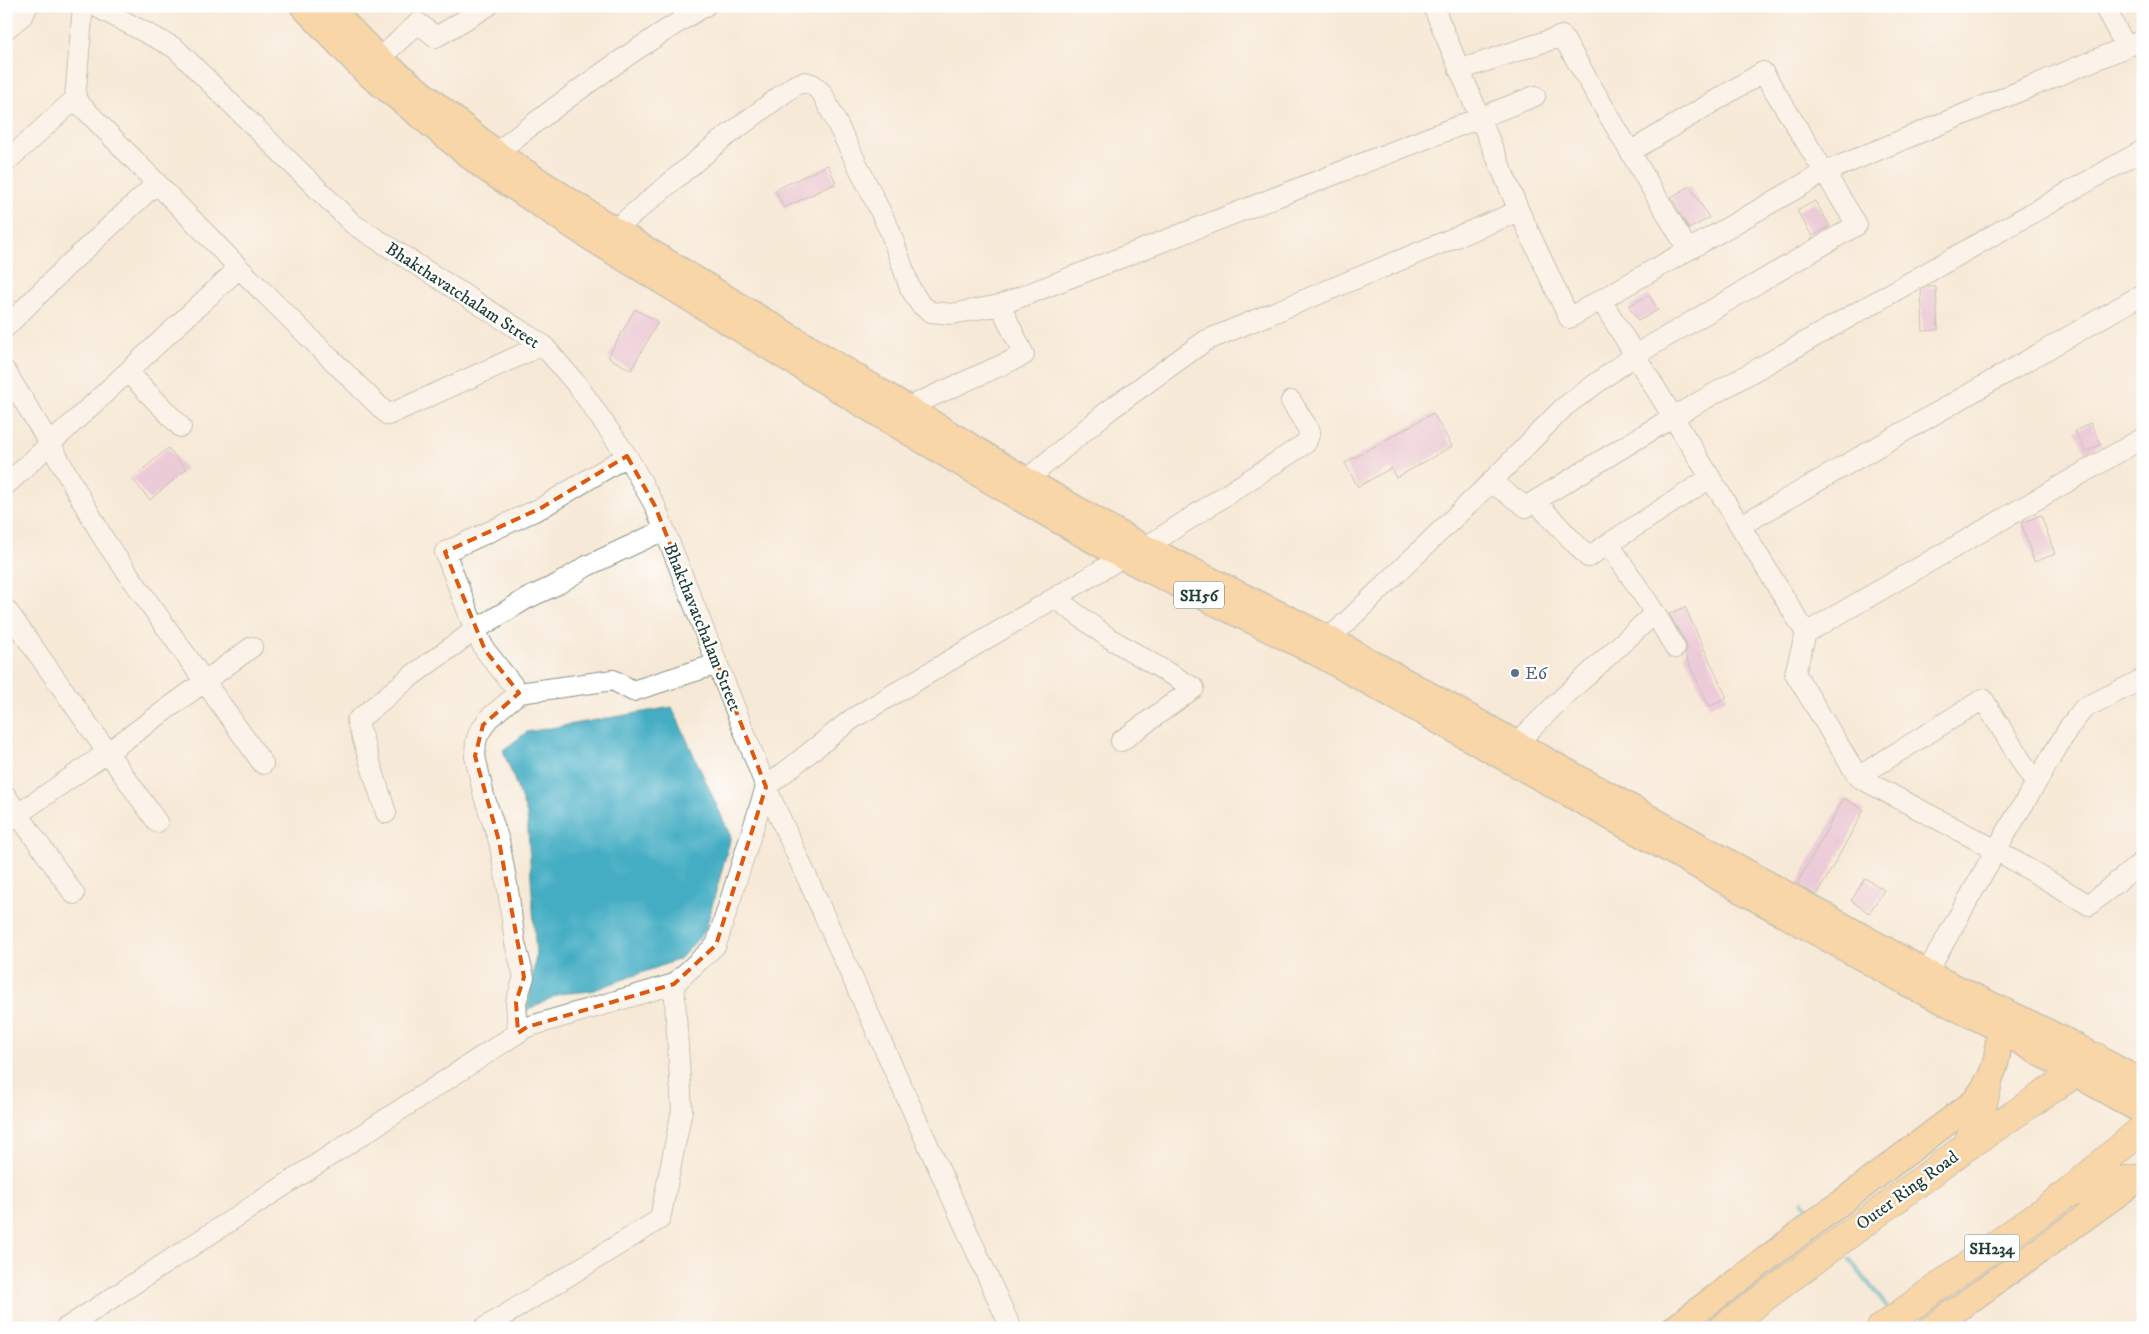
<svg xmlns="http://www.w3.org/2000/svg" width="2149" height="1334" viewBox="0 0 2149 1334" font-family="'IM FELL DW Pica',serif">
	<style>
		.water { fill: #44adc3; stroke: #32757c }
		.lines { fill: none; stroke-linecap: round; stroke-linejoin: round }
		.stream { stroke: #44adc3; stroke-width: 5 }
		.building { fill: #dea6d9 }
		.minor-casing { stroke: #8b9386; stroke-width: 22 }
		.major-casing { stroke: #8b9386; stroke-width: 28 }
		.highway-casing { stroke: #8b9386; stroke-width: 30 }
		.minor { stroke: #fff; stroke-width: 20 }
		.major { stroke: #fabe6d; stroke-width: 25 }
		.highway { stroke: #fabe6d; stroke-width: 28 }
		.marked { fill: none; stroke: #de580e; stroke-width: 4; stroke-dasharray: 10 6; stroke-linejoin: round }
		.service-dot { fill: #5c6f8a; stroke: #fff; stroke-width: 2 }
		.labels { text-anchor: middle; stroke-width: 4.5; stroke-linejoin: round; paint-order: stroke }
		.shield { fill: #fff; stroke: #627771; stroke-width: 1 }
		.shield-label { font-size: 16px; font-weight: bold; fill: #1f3d34 }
		.street-label { font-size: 18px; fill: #1f3d34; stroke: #fff }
		.service-label { font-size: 18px; fill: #4e5e75; stroke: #fff; text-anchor: start }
	</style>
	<rect width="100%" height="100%" fill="#fff"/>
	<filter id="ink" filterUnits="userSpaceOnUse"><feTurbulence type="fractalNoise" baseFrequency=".02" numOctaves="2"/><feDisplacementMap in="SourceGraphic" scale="10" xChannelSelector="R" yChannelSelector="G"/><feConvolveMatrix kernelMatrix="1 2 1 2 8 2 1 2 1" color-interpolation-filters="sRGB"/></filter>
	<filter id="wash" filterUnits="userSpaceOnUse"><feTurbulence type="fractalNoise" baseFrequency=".0096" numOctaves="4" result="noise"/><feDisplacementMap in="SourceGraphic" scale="20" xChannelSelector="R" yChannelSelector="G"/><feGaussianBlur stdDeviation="1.12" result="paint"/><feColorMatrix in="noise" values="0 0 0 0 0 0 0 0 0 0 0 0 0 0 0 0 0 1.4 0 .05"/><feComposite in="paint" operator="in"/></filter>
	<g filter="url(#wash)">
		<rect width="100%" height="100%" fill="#f7e9d7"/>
		<path class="water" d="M672,707L731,837L705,931L680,959L591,991L559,994L527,1010L536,956L527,814L503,750L527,732Z"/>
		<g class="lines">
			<path class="stream" d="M1803,1201L1814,1215
				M1850,1260L1890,1311"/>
		</g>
		<g id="blocks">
			<path class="building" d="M828,165L836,183L784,208L775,190Z
				M1690,186L1709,218L1689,229L1671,197Z
				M1815,201L1830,226L1812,236L1797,211Z
				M1926,287H1936L1938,330L1923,331L1921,290Z
				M1649,295L1658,310L1638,321L1629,306Z
				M635,309L658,322L631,370L608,357Z
				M1433,413L1452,446L1396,478L1391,468L1358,487L1345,463Z
				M2090,423L2101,444L2086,452L2075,431Z
				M168,448L186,469L150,500L132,479Z
				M2041,515L2055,554L2034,562L2021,523Z
				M1685,607L1727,698L1709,707L1685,655L1687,649L1685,642L1669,614Z
				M1844,798L1864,810L1817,895L1797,884Z
				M1865,878L1884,890L1869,913L1851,901Z"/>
		</g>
	</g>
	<g filter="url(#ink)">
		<use href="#blocks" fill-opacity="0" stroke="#8b9386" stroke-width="1"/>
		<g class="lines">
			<defs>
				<path id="minor" d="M95,6L175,48L353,224L543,345L578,386L627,456L655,506L766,787L1011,1328
					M1433,6L1519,211L1569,318L1825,172L2143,40
					M2104,6L2126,47
					M6,29L23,15L28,6
					M379,59L418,23L436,37L488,6
					M1459,70L1562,36L1688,250
					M75,99L239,268L388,415L543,345
					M496,153C563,100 631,50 705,6
					M6,162L75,99L83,6
					M614,230L720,141L795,85L805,82L812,84L822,93L890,231L910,288L920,304L931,312L952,314L1000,305
					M1601,300L1806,633
					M6,327L67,266L157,183
					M6,372L50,444L105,541L263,764
					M128,372L181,427
					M906,408L1024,355L1000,305L1535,96
					M1491,482L1526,507L1535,501L1588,557L1710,478
					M6,485L239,268
					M1019,490L1026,480L1108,411L1205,341L1519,211
					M1535,501L1673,417L2143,150
					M1740,526L2143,294
					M1146,547L1306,443L1310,432L1291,401
					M1055,598L1109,638L1194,688L1121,741
					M6,609L157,822
					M1655,613L1675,648
					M1329,639L1491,482L1564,407L1635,355L1857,225L1763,72L1630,152
					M2143,679L2084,708L2070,726L1996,850L2089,905L2143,861
					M519,693L485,650L475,630L445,552L541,508L627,456
					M1517,743L1557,703L1655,613L1609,544
					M1858,777L1983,699L2035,783
					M6,796L18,814L108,752L252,647
					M386,813L357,721L410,677L475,630L526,599L558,584L587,566L664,530
					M6,823L18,814L74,894
					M1920,985L1996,850L1858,777L1795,673L1806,633L2143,438
					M518,1033L516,1002L524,977L515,943L508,890L499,841L484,796L475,756L476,741L479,733L488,719L519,693L613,680L633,691L717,664
					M66,1328L527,1027L674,984L716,945L766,787L852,719L1123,557
					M484,1328L660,1219L682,1110L674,984"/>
				<path id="major" d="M303,6L366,72L485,168L593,239L879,414L1016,496L1123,557L1321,655L1918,989L1990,1024L2143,1112
					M328,6L379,59L496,153L614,230L1026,480L1132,541L1329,639L1936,978L2064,1040L2143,1083
					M1675,1328L1974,1102C1994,1077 1999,1061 1999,1029
					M1931,1328L2130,1185L2143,1179"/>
				<path id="highway" d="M1966,1147L1978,1121L1988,1084
					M2074,1192L2112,1182L2143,1178
					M1723,1328L1966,1147L2077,1072L2096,1057
					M1881,1328L2068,1193L2143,1128"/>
			</defs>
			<use href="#minor" class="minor-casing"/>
			<use href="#major" class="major-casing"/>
			<use href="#highway" class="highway-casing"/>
			<use href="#minor" class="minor"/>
			<use href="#major" class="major"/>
			<use href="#highway" class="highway"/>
		</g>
	</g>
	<path d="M0 0H2149V1334H0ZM627,456L655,506L766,787L716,945L674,984L527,1027L518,1033L516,1002L524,977L499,841L475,756L483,725L519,693L485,650L445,552L541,508Z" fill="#f7e9d7" fill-opacity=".55" fill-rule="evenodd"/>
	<path class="marked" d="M627,456L655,506L766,787L716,945L674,984L527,1027L518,1033L516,1002L524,977L499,841L475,756L483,725L519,693L485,650L445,552L541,508Z"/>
	<circle class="service-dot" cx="1515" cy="673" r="5"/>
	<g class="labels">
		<g class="shield">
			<rect x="1174" y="581.5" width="50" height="27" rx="4"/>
			<rect x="1964.5" y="1234.5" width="55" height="27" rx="4"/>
		</g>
		<g class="shield-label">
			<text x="1199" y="601">SH56</text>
			<text x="1992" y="1254">SH234</text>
		</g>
		<g class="street-label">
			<text transform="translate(463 295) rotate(33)" y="6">Bhakthavatchalam Street</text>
			<text transform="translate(703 627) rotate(68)" y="6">Bhakthavatchalam Street</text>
			<text transform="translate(1907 1190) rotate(-36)" y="6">Outer Ring Road</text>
		</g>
		<g class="service-label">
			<text x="1525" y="679">E6</text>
		</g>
	</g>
	<rect width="2149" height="1334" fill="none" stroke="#fff" stroke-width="25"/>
</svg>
